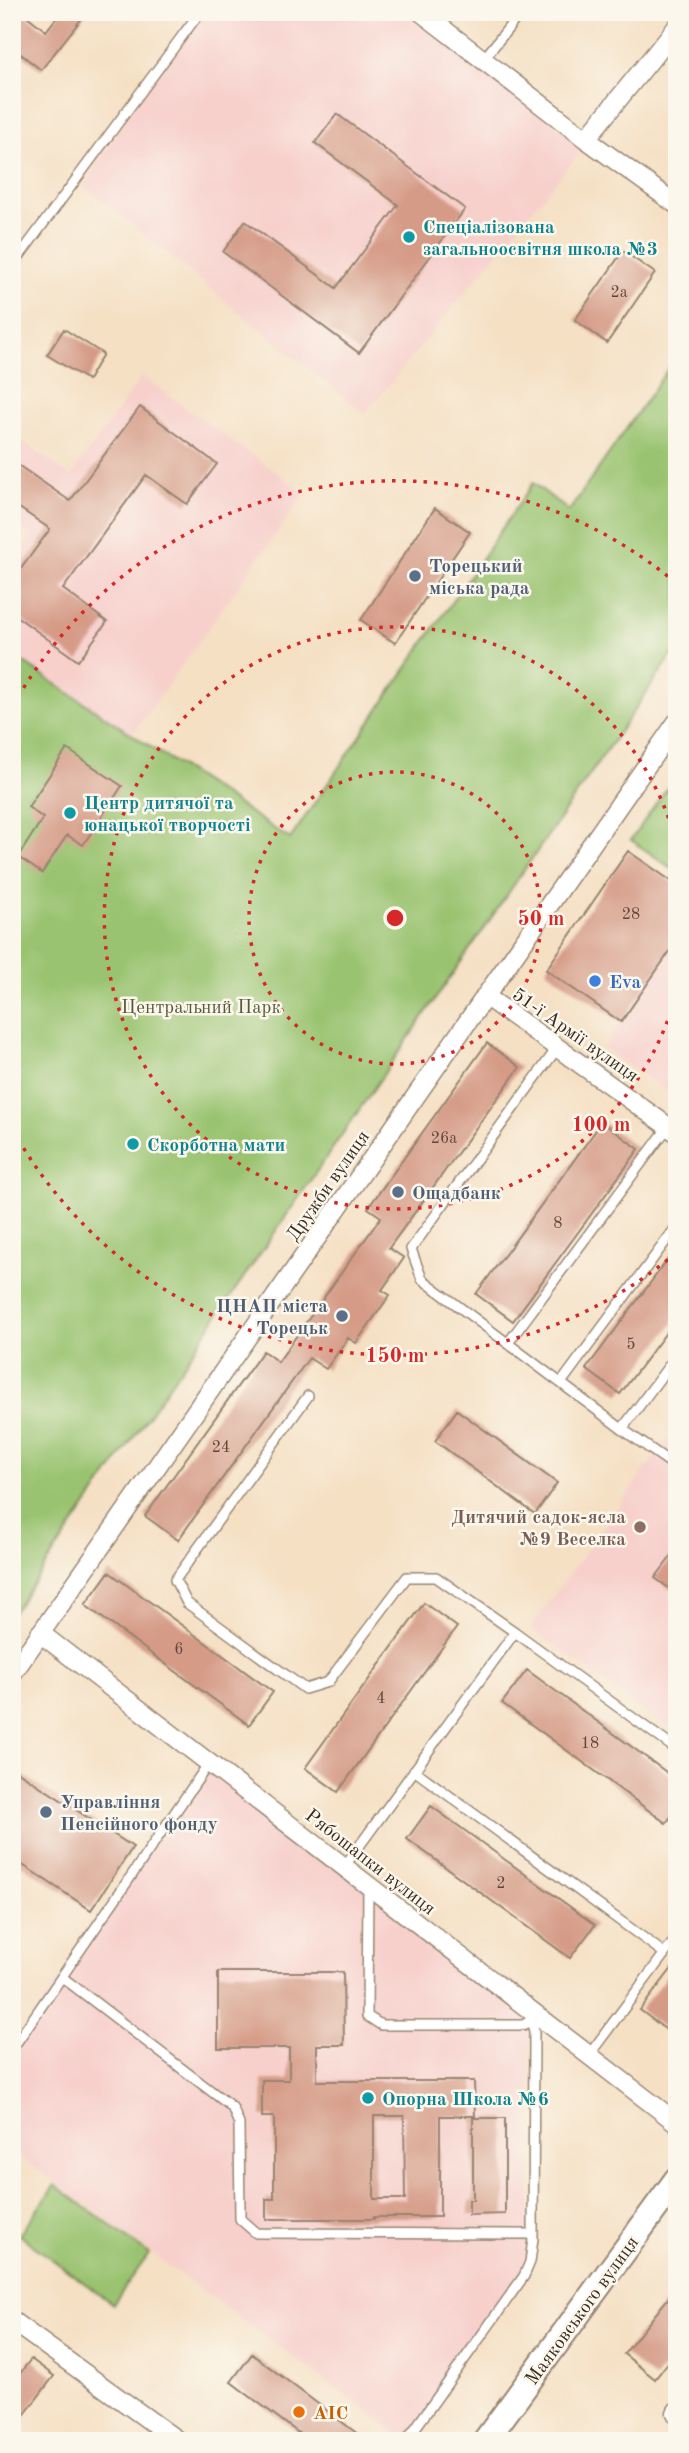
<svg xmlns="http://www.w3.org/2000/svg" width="689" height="2453" viewBox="0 0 689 2453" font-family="'Old Standard TT',serif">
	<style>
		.built { fill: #f7d0cc }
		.green { fill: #99c370; stroke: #6a7647; stroke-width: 2 }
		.building { fill: #d59b87; fill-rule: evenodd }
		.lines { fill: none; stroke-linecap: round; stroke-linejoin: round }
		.service-casing { stroke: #988571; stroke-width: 12 }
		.minor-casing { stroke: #988571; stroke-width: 21 }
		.secondary-casing { stroke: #988571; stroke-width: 28 }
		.service { stroke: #fff; stroke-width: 9 }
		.minor { stroke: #fff; stroke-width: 18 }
		.secondary { stroke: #fff; stroke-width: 24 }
		.ring { fill: none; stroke: #d62828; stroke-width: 3.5; stroke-dasharray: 3.5 7 }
		.culture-dot { fill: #0f9aa8; stroke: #fbf7ec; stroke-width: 2.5 }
		.service-dot { fill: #5c6f8a; stroke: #fbf7ec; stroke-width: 2.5 }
		.shop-dot { fill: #3f7fe0; stroke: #fbf7ec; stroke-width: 2.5 }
		.education-dot { fill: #8d6e63; stroke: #fbf7ec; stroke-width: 2.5 }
		.food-dot { fill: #e8710a; stroke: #fbf7ec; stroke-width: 2.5 }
		.labels { text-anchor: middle; stroke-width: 5; stroke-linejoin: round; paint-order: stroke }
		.number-label { font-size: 16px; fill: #624638 }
		.culture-label { font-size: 19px; font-weight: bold; fill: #0d838f; stroke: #fbf7ec; text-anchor: start }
		.service-label { font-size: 19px; font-weight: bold; fill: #4e5e75; stroke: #fbf7ec; text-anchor: start }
		.shop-label { font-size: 19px; font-weight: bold; fill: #366cbe; stroke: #fbf7ec; text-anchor: start }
		.park-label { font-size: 19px; fill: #575837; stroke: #fbf7ec }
		.street-label { font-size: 19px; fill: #3b2a1e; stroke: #fbf7ec }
		.education-label { font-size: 19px; font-weight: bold; fill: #785e54; stroke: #fbf7ec; text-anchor: end }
		.food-label { font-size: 19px; font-weight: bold; fill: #c56008; stroke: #fbf7ec; text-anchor: start }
		.centre { fill: #d62828; stroke: #fbf7ec; stroke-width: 3.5 }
		.ring-label { font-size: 21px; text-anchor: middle; font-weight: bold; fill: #d62828; stroke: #fbf7ec; stroke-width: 5; stroke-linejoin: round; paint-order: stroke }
	</style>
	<rect width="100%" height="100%" fill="#fbf7ec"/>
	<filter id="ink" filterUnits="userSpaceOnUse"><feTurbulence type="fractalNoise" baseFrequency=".0143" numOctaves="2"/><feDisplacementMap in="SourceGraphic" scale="14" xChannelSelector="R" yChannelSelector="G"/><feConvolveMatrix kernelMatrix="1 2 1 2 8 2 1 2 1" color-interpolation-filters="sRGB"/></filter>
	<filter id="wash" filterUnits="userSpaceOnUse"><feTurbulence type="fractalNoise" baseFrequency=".00686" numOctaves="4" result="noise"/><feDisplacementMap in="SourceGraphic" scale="28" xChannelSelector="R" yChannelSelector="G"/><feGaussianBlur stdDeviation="1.57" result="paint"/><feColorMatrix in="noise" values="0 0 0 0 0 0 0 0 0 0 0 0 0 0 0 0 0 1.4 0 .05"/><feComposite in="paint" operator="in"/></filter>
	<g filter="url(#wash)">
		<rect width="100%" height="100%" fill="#f5e0c4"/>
		<path class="built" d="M195,12H402L585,146L365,414L83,185Z
			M142,376L305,493L132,735L12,655V562L31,536L12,522V434L71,476Z
			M677,941V1099L603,1048Z
			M677,1426V1735L530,1628Z
			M209,1763L531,2021L530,2262L406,2440L12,2151V2049Z"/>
		<path class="green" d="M677,356V648L12,1614V655L290,839L533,483L569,511Z
			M677,774V872L631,840Z
			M55,2185L149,2254L113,2304L19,2235Z"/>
		<g id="blocks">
			<path class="building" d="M12,12H22L46,31L61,12H87L41,70L12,47Z
				M337,114L465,209L359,353L223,252L245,221L336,288L398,205L315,143Z
				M623,251L655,273L607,343L575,320Z
				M64,329L103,354L88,380L47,355Z
				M140,407L217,464L187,504L146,475L63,589L107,622L78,661L12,613V581L50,529L12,503V461L70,501Z
				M435,508L470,532L395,643L361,620Z
				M67,749L122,786L83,845L67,835L42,873L18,857L43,818L28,807Z
				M628,851L677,885V941L621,1022L546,970Z
				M487,1043L520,1067L389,1248L404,1258L382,1290L390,1295L356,1343L348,1338L326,1369L309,1358L178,1540L145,1516L263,1351L278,1362L381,1217L368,1208Z
				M602,1122L639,1149L513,1321L476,1294Z
				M677,1247V1318L620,1394L586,1369Z
				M457,1410L557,1483L535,1514L435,1441Z
				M677,1549V1594L655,1578Z
				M109,1572L273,1692L249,1725L85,1605Z
				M424,1603L457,1627L338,1792L305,1768Z
				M527,1670L677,1780V1809L666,1823L502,1703Z
				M12,1768L133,1847L91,1910L12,1858Z
				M431,1806L595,1925L570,1958L407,1839Z
				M677,1962V2038L640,2010Z
				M218,1972H343L344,2045H317V2081H474L475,2116H440V2217H374V2219H266V2199H274V2117H262V2080H289V2048H218ZM374,2116H404L405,2199H374Z
				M473,2118H505V2214L469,2215V2200H473Z
				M677,2287V2351L655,2379L624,2354Z
				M252,2354L367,2441H309L231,2382Z
				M31,2359L54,2376L12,2431V2384Z"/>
		</g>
	</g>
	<g filter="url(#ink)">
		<use href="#blocks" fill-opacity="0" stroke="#988571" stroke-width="2"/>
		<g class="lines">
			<defs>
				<path id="service" d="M483,60L521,12
					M12,266L200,12
					M558,1047L411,1249L422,1279L622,1429
					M508,1343L668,1127
					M561,1383L677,1226
					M308,1396L175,1580L187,1603L305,1689L328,1682L407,1577H436L515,1632
					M675,1466L622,1429L677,1355
					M414,1770L664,1953
					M344,1867L515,1632L677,1750
					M368,1886L367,2016L381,2025H523L533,2019
					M62,1977L232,2107L239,2124L240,2219L256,2233L533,2234
					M12,2049L209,1763
					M589,2055L677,1937
					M406,2441L524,2276L530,2262L533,2239L534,2031L531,2021"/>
				<path id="minor" d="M421,12L586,139L677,205
					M586,139L677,27
					M485,996L677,1133
					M40,1633L677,2123
					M12,1674L677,722
					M12,2321L178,2441
					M676,2413L677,2411"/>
				<path id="secondary" d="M485,2441L677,2179"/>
			</defs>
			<use href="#service" class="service-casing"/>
			<use href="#minor" class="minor-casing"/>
			<use href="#secondary" class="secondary-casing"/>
			<use href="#service" class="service"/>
			<use href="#minor" class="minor"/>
			<use href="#secondary" class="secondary"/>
		</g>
	</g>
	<g class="ring">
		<circle cx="395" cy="918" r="146"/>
		<path d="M677 991A291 291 0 1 1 677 845"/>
		<path d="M676 1253A437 437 0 0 1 13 1130M13 706A437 437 0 0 1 676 583"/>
	</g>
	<g class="culture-dot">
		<circle cx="409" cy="237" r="7"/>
		<circle cx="70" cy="813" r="7"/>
		<circle cx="133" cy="1144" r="7"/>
		<circle cx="368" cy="2098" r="7"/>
	</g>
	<g class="service-dot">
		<circle cx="415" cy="576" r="7"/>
		<circle cx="398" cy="1192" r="7"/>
		<circle cx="342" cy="1316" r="7"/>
		<circle cx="46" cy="1812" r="7"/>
	</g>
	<circle class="shop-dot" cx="595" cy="981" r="7"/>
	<circle class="education-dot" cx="640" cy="1527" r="7"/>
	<circle class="food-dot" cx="299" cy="2412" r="7"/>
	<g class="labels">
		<g class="number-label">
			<text x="619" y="297">2а</text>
			<text x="631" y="919">28</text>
			<text x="444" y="1143">26а</text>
			<text x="558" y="1228">8</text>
			<text x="631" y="1349">5</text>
			<text x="221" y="1452">24</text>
			<text x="179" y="1654">6</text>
			<text x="381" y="1703">4</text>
			<text x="590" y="1748">18</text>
			<text x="501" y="1888">2</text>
		</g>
		<g class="culture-label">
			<text x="423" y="233">Спеціалізована<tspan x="423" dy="22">загальноосвітня школа №3</tspan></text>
			<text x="84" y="809">Центр дитячої та<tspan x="84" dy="22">юнацької творчості</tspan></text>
			<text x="147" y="1151">Скорботна мати</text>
			<text x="382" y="2105">Опорна Школа №6</text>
		</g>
		<g class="service-label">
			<text x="429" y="572">Торецький<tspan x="429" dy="22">міська рада</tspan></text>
			<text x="412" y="1199">Ощадбанк</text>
			<text x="328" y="1312" text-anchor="end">ЦНАП міста<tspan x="328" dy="22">Торецьк</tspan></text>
			<text x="60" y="1808">Управління<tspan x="60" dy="22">Пенсійного фонду</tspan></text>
		</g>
		<g class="shop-label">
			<text x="609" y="988">Eva</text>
		</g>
		<g class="park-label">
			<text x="201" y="1013">Центральний Парк</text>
		</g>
		<g class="street-label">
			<text transform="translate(576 1034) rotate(35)" y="7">51-ї Армії вулиця</text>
			<text transform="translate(327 1185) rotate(-55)" y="7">Дружби вулиця</text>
			<text transform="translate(371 1861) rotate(38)" y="7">Рябошапки вулиця</text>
			<text transform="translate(581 2310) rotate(-54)" y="7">Маяковського вулиця</text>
		</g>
		<g class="education-label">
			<text x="626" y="1523">Дитячий садок-ясла<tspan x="626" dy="22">№9 Веселка</tspan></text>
		</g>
		<g class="food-label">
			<text x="313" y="2419">АІС</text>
		</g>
	</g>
	<circle cx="395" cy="918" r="10" class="centre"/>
	<g class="ring-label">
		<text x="541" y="925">50 m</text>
		<text x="601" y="1131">100 m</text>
		<text x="395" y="1362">150 m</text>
	</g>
	<rect width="689" height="2453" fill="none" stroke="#fbf7ec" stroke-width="42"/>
</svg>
